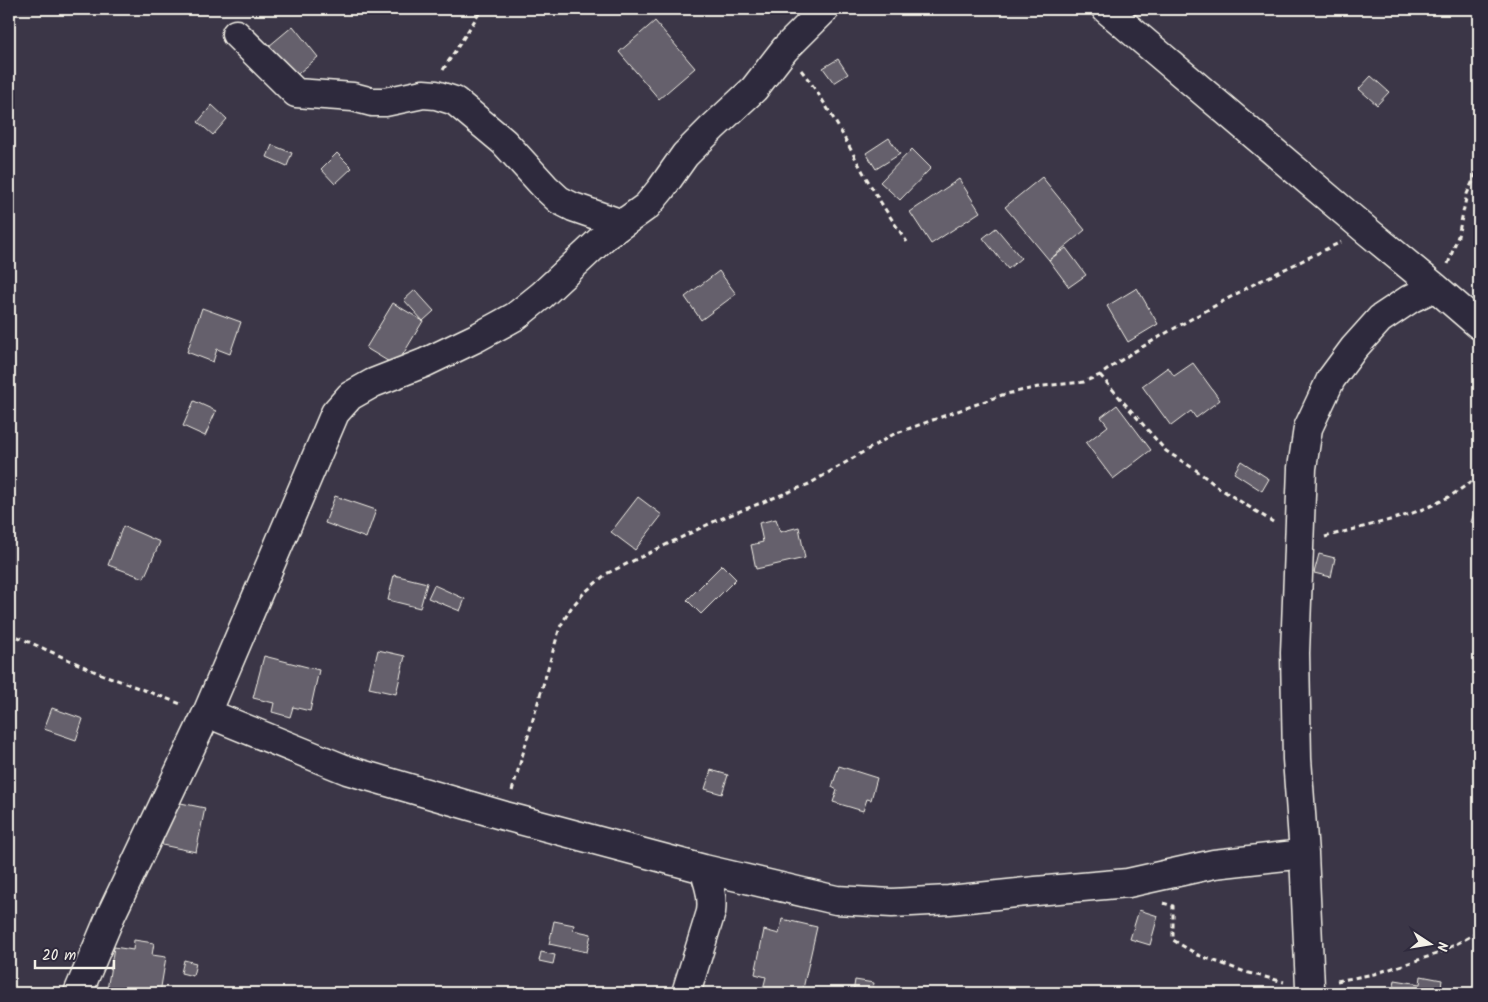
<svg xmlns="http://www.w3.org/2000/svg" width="1488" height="1002" viewBox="0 0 1488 1002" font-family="Kalam,sans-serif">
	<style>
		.building { fill: #65616c; stroke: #f4f1e8 }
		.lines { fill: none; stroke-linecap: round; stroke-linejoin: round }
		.minor-casing { stroke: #f4f1e8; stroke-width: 31 }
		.path { stroke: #f4f1e8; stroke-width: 3; stroke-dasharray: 5 4; stroke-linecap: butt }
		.minor { stroke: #2f2a3d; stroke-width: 28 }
	</style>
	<rect width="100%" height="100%" fill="#3b3647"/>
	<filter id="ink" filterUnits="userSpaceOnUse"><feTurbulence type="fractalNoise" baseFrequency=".02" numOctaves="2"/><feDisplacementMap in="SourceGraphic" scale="10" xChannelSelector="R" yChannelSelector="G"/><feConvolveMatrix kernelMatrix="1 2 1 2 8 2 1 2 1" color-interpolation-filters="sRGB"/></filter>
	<g filter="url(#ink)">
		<path class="building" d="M655,21L695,68L659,99L619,52Z
			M293,26L318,57L288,82L263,51Z
			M838,59L848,74L834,83L823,68Z
			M1371,76L1389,92L1377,105L1359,89Z
			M212,105L227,119L213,135L198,122Z
			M889,138L900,154L876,169L866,153Z
			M272,145L292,153L287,166L267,157Z
			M912,149L931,168L900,200L880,182Z
			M337,153L352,168L335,184L321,169Z
			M1042,177L1085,230L1049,260L1005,207Z
			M959,179L980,212L931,244L910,212Z
			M996,228L1021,258L1008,269L983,238Z
			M1066,248L1086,275L1069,287L1049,260Z
			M719,271L736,294L701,320L685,297Z
			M1137,288L1158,324L1128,342L1107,306Z
			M415,290L434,311L423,321L404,300Z
			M393,303L423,321L396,366L366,348Z
			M202,308L241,322L230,354L217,349L213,362L187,352Z
			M1193,363L1220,400L1196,418L1191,411L1171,426L1142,386L1168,367L1174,376Z
			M194,401L216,411L205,436L183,426Z
			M1117,405L1151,450L1113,479L1086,443L1108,426L1101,417Z
			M1241,461L1269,479L1262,491L1234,473Z
			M335,496L376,510L366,538L325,523Z
			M638,497L662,515L635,550L611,532Z
			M1478,502H1479V525L1471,522Z
			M776,519L780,532L799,527L805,558L756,569L751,545L763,542L759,523Z
			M123,526L160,542L144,578L108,565Z
			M1319,554L1335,558L1331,577L1314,573Z
			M722,565L736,579L701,614L687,600Z
			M394,575L427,583L420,608L388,600Z
			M434,585L465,599L460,611L428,598Z
			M378,650L405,656L396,694L369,688Z
			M264,656L319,670L310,711L293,707L290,717L272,712L274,703L253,698Z
			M52,708L83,719L76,740L44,729Z
			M839,766L877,778L871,800L867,799L863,811L833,802L837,790L832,787Z
			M711,770L728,775L722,794L705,789Z
			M171,801L205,808L196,852L162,845Z
			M1139,910L1158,916L1150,945L1130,939Z
			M782,919L817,927L802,993H762L766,977L755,974L764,930L779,934Z
			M554,921L574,925L573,930L591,934L587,952L549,944Z
			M134,940L154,943L152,955L166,957L160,993H128L107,990L114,947L133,950Z
			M541,952L555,955L553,964L539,961Z
			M184,960L196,963L193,976L181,973Z
			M1421,976L1442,980L1440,993H1393L1395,980L1420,984Z
			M855,980L874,983L872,993H853Z"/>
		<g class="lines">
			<defs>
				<path id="minor" d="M1106,9L1366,230L1435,287L1479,325
					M236,34L296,93L353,97L372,102H385L423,94L436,95L455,101L504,142L545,187L559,200L573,207L622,224
					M207,713L347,770L505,816L704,869L836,900L892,903L949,900L1036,891L1128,883L1214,864L1304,854
					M78,993L111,915L207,713L335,413L350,396L373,383L424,363L476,338L516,316L542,295L604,237L647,206L661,189L685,155L712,128L754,89L785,49L825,9
					M686,993L711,912C713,896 709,885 704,869
					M1309,993L1310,987L1304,854L1297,759L1295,653L1302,468L1308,428L1331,379L1354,348L1380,319L1410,299L1435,287"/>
			</defs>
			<use href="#minor" class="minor-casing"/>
			<path class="path" d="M443,70L482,9
				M801,70C828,104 846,142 867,179C879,201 893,221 907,242
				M1448,264L1458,236L1467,194L1479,167
				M1100,375L1166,451L1196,470L1219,488L1273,522
				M1325,537C1362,526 1402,520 1437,503C1452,496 1465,486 1479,476
				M9,633L96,672L181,704
				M512,791L560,627L571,608L583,594L606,574L715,521L809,484L894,434L1002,395L1043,386L1084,382L1100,375L1130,354L1175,328L1254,284L1341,242
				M1163,903L1173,906V940L1198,955L1245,972L1284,982
				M1337,981L1374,974L1437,954L1479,932"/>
			<use href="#minor" class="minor"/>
		</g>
	</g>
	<rect width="1488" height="1002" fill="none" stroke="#2f2a3d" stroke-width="30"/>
	<rect x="15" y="15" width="1458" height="972" fill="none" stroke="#f4f1e8" stroke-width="2" filter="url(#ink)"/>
	<g transform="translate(1430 944) rotate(102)" stroke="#2f2a3d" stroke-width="4" paint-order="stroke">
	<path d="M0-4L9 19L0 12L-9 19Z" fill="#f4f1e8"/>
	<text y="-8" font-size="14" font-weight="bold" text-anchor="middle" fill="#f4f1e8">N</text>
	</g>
	<path d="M35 960v8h79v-8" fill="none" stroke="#f4f1e8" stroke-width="2.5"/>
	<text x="42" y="960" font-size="15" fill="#f4f1e8" stroke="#2f2a3d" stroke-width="4" paint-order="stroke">20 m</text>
</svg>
